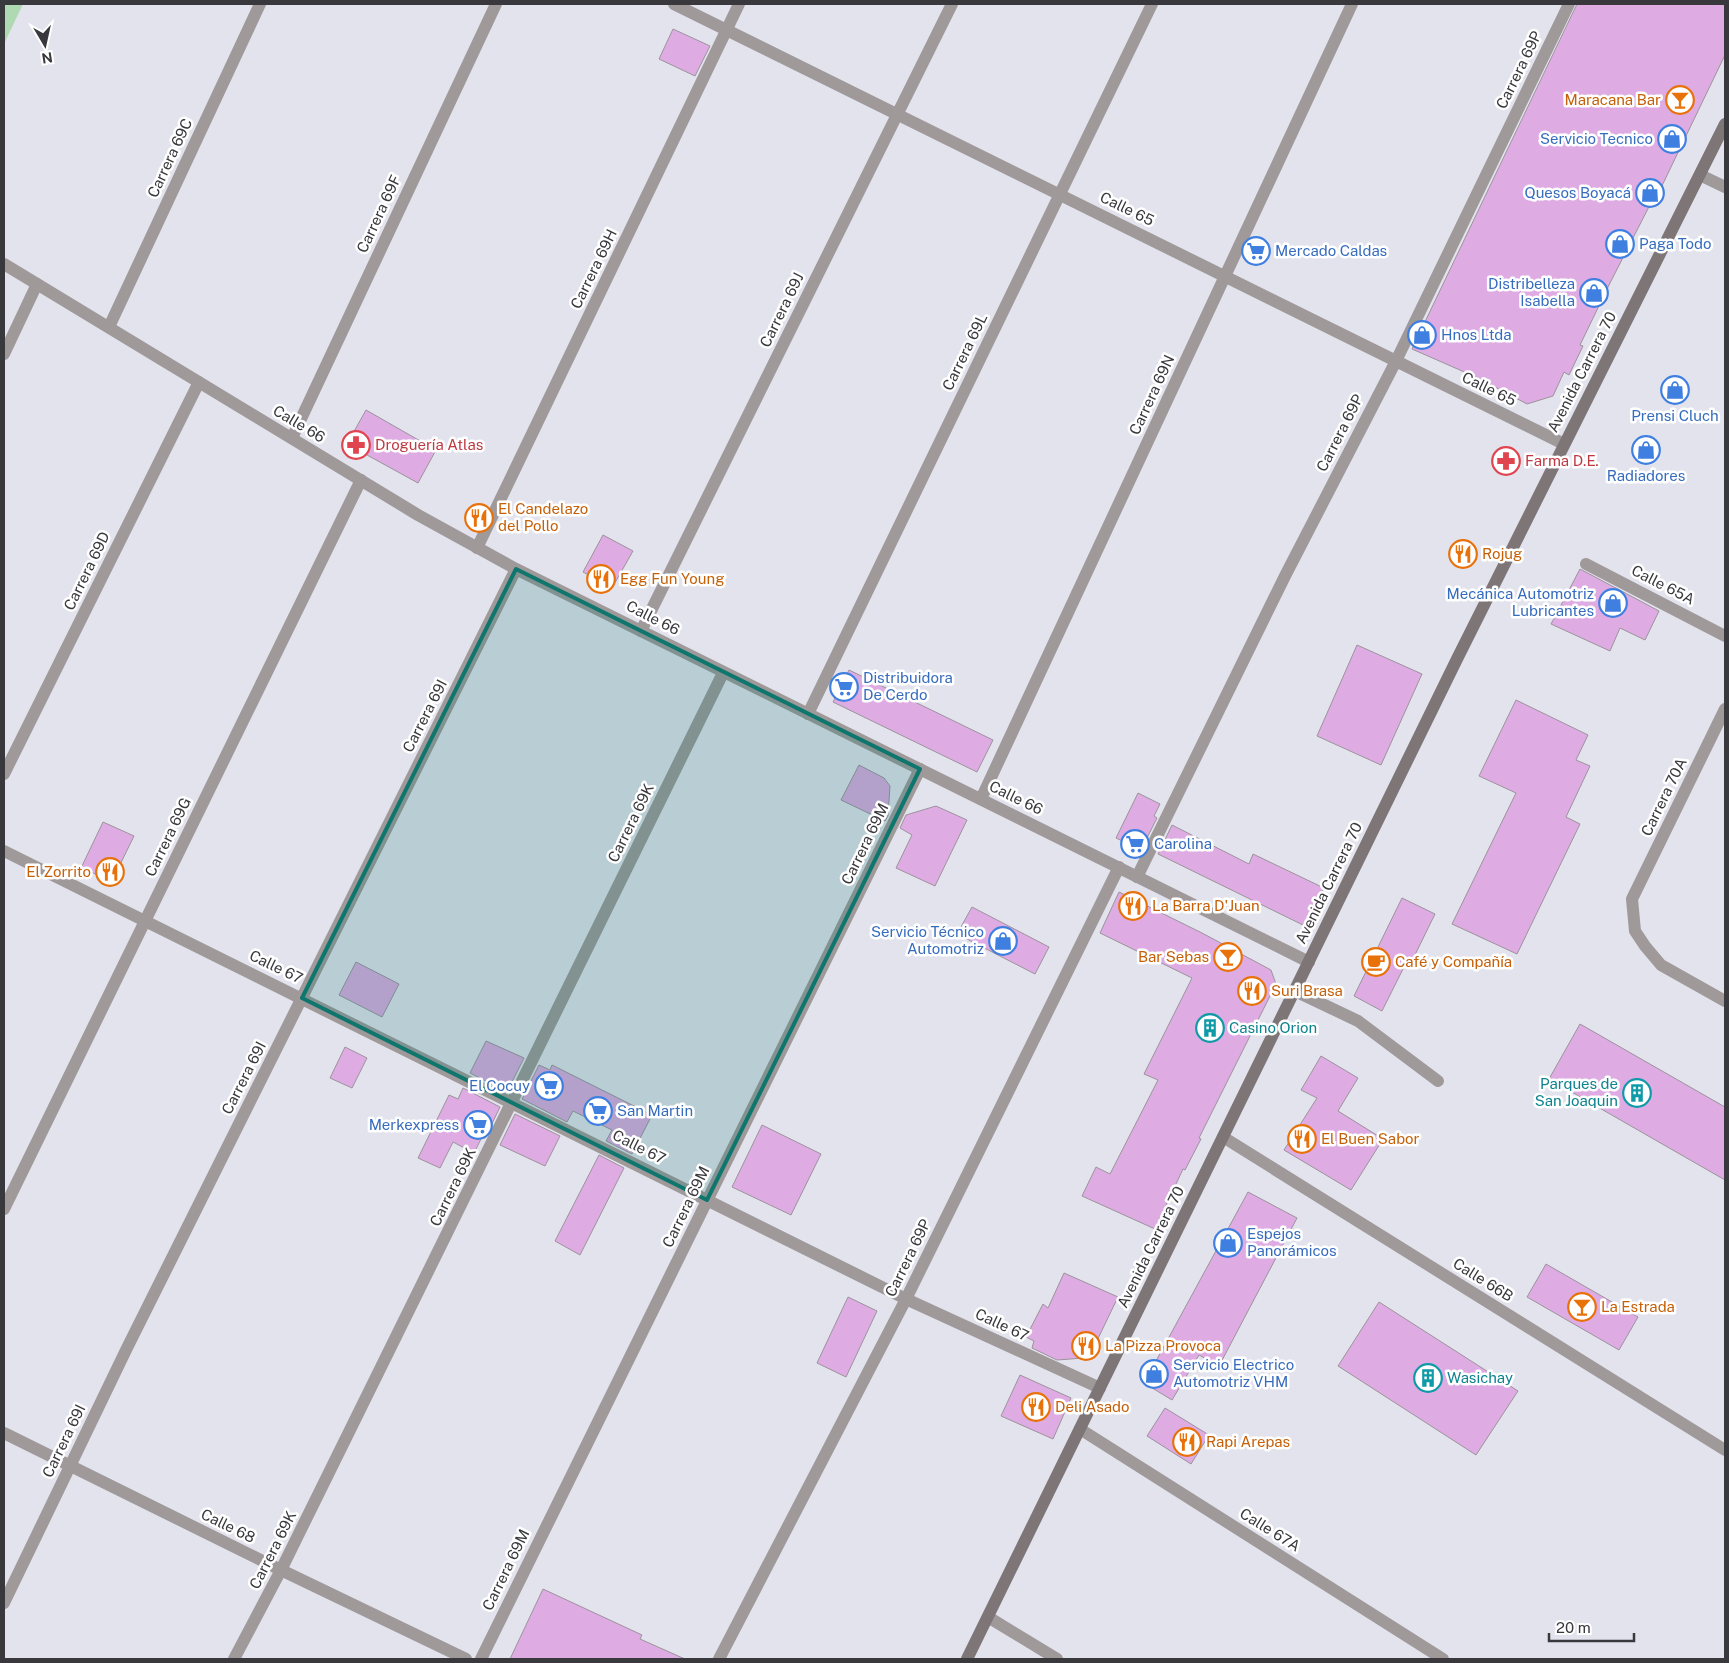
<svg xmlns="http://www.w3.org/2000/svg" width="1729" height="1663" viewBox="0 0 1729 1663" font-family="'Public Sans',sans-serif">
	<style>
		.green { fill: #afd9b2 }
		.building { fill: #deace3; stroke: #9b939b }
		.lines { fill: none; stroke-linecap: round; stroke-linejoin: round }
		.service { stroke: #9f999a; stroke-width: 12 }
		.pedestrian { stroke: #9f999a; stroke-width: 12 }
		.minor { stroke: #9f999a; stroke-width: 12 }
		.tertiary { stroke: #9f999a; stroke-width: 12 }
		.secondary { stroke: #7e7577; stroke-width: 12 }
		.marked { fill: #0f766e; fill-opacity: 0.2; stroke: #0f766e; stroke-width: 4; stroke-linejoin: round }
		.labels { text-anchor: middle; stroke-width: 5; stroke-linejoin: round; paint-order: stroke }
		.street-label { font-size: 15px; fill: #38383d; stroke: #fff }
		.food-label { font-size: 15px; fill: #c56008; stroke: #fff; text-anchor: start }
		.shop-label { font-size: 15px; fill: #366cbe; stroke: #fff; text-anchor: start }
		.health-label { font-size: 15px; fill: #be3a42; stroke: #fff; text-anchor: start }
		.culture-label { font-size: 15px; fill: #0d838f; stroke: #fff; text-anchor: start }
	</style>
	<rect width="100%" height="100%" fill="#e3e3ee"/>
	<path class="green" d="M4,4H23L4,44Z"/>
	<path class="building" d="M1577,4H1725V55L1658,194L1656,193L1610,283L1580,345L1583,346L1569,375L1564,372L1553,396L1527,404L1478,378L1412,349Z
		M673,29L710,46L695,76L659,59Z
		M366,410L436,450L418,483L347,444Z
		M603,535L633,551L612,588L583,572Z
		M1580,569L1659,611L1645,640L1620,628L1610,651L1551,624Z
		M1357,645L1422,674L1381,765L1317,736Z
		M849,670L993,740L977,772L833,702Z
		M1516,700L1588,735L1576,760L1590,766L1566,817L1580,824L1517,954L1452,924L1516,793L1479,776Z
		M859,765L884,778L890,786L888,816L885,821L841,800Z
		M1138,793L1160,804L1154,816L1157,818L1143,846L1139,844L1133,846L1116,838Z
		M936,806L967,820L935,886L896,868L912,835L900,828L906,815Z
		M103,822L134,836L112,881L81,868Z
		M1172,825L1249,864L1253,854L1324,888L1305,926L1158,854Z
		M1119,892L1202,933L1271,970L1276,984L1199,1138L1201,1139L1185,1170L1183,1169L1155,1229L1082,1196L1096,1167L1110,1174L1158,1080L1144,1074L1192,978L1100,933Z
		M1402,898L1435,914L1411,963L1407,961L1382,1011L1354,996Z
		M972,907L1049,947L1035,974L957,934Z
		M356,962L399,984L382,1017L339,995Z
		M1580,1024L1725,1107V1180L1549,1079Z
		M486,1041L524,1058L507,1092L470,1073Z
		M345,1047L367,1058L352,1088L330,1078Z
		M1321,1056L1358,1078L1338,1111L1383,1139L1351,1190L1284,1150L1317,1098L1301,1090Z
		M539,1065L550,1070L552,1065L652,1115L632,1154L606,1141L612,1130L573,1111L567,1122L522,1099Z
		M463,1088L500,1107L485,1138L482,1137L474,1153L453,1142L440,1168L418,1158L449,1095L458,1099Z
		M515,1114L560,1136L545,1166L500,1145Z
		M762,1125L821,1154L791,1215L732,1187Z
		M599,1155L624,1168L580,1255L555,1241Z
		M1248,1192L1297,1218L1219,1366L1199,1355L1172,1400L1144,1383Z
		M1546,1264L1638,1317L1619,1350L1527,1297Z
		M1064,1273L1118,1297L1092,1351L1084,1358L1057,1360L1032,1348L1034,1341L1026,1337L1043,1304L1048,1308Z
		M848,1297L877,1311L846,1377L817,1363Z
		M1379,1302L1518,1391L1476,1455L1338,1366Z
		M1020,1375L1071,1398L1053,1439L1001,1416Z
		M1165,1408L1209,1435L1191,1464L1147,1436Z
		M543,1589L642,1635L640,1639L685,1659H510Z"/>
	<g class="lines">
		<path class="service" d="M1295,991L1358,1021L1438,1081"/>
		<path class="pedestrian" d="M1396,361L1564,444
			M906,1299L1100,1388"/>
		<path class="minor" d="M674,4L1396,361
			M109,327L260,4
			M4,354L37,284
			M292,438L496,4
			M477,548L739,4
			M1586,564L1725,636
			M641,631L952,4
			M1725,709L1632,899L1635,931L1645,946L1661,965L1725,1001
			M808,714L1152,4
			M4,774L199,382
			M981,799L1352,4
			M4,851L906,1299
			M1137,877L1285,576L1396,361L1569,4
			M4,1209L361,480
			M1080,1429L1443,1659
			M4,1433L281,1570L466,1659
			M988,1617L1057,1659
			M481,1659L920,769
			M719,1659L906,1299L1119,867"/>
		<path class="tertiary" d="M1700,175L1725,187
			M4,264L418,515L516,569L1309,962
			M1223,1137L1725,1450
			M4,1603L127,1348L516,569
			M234,1659L281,1570L723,673"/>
		<path class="secondary" d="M967,1659L1457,659L1725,124"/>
	</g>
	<path class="marked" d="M516,569L920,769L707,1200L302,998Z"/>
	<defs>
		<symbol id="bar-ring" viewBox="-11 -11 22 22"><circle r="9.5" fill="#fff" stroke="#e8710a" stroke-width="1.5"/><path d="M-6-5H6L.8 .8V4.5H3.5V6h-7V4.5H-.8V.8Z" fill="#e8710a"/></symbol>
		<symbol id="shop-ring" viewBox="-11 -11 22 22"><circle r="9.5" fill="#fff" stroke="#3f7fe0" stroke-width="1.5"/><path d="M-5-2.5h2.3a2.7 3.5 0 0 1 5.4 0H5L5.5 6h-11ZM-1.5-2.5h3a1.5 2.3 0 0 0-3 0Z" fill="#3f7fe0"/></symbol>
		<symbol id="supermarket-ring" viewBox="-11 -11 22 22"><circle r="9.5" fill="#fff" stroke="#3f7fe0" stroke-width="1.5"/><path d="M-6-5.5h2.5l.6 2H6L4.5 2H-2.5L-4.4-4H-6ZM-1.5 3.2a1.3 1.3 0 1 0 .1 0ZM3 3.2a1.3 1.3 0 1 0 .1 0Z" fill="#3f7fe0"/></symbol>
		<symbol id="pharmacy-ring" viewBox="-11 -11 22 22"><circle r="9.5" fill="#fff" stroke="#e0444e" stroke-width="1.5"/><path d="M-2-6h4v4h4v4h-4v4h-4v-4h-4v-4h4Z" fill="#e0444e"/></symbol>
		<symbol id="restaurant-ring" viewBox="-11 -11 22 22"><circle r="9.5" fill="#fff" stroke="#e8710a" stroke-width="1.5"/><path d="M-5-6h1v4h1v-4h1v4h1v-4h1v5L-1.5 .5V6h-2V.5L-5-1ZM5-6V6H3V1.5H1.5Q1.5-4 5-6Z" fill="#e8710a"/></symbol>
		<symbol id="cafe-ring" viewBox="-11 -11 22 22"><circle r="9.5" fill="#fff" stroke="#e8710a" stroke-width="1.5"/><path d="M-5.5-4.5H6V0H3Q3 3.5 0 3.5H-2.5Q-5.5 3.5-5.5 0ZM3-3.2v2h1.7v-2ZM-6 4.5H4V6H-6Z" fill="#e8710a"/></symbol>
		<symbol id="building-ring" viewBox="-11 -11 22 22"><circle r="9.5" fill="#fff" stroke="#0f9aa8" stroke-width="1.5"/><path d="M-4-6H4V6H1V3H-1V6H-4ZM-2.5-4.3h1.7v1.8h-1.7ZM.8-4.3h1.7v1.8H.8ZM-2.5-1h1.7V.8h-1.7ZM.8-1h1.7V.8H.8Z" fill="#0f9aa8"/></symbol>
	</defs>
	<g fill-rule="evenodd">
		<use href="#bar-ring" x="1664" y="84" width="32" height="32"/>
		<use href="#shop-ring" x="1656" y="123" width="32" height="32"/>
		<use href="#shop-ring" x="1634" y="177" width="32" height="32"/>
		<use href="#shop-ring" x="1604" y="228" width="32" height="32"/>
		<use href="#supermarket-ring" x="1240" y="235" width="32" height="32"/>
		<use href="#shop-ring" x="1578" y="277" width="32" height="32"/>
		<use href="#shop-ring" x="1406" y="319" width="32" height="32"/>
		<use href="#shop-ring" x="1659" y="374" width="32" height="32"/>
		<use href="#pharmacy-ring" x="340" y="429" width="32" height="32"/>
		<use href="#shop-ring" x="1630" y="434" width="32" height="32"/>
		<use href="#pharmacy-ring" x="1490" y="445" width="32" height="32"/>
		<use href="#restaurant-ring" x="463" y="502" width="32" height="32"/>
		<use href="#restaurant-ring" x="1447" y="538" width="32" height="32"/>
		<use href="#restaurant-ring" x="585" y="563" width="32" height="32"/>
		<use href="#shop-ring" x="1597" y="587" width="32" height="32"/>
		<use href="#supermarket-ring" x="828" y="671" width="32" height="32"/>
		<use href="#supermarket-ring" x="1119" y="828" width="32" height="32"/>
		<use href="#restaurant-ring" x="94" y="856" width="32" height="32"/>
		<use href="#restaurant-ring" x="1117" y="890" width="32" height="32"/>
		<use href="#shop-ring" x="987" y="925" width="32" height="32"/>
		<use href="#bar-ring" x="1212" y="941" width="32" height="32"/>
		<use href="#cafe-ring" x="1360" y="946" width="32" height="32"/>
		<use href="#restaurant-ring" x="1236" y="975" width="32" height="32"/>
		<use href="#building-ring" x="1194" y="1012" width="32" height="32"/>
		<use href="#supermarket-ring" x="533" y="1070" width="32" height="32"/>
		<use href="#building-ring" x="1621" y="1077" width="32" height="32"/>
		<use href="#supermarket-ring" x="582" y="1095" width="32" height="32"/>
		<use href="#supermarket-ring" x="462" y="1109" width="32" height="32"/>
		<use href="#restaurant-ring" x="1286" y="1123" width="32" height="32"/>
		<use href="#shop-ring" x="1212" y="1227" width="32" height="32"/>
		<use href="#bar-ring" x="1566" y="1291" width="32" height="32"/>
		<use href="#restaurant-ring" x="1070" y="1330" width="32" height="32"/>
		<use href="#shop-ring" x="1138" y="1358" width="32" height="32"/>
		<use href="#building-ring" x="1412" y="1362" width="32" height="32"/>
		<use href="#restaurant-ring" x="1020" y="1391" width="32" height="32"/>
		<use href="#restaurant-ring" x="1171" y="1426" width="32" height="32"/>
	</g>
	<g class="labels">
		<g class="street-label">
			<text transform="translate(1519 70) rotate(-64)" y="5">Carrera 69P</text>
			<text transform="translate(170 158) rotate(-65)" y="5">Carrera 69C</text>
			<text transform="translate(1127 209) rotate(26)" y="5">Calle 65</text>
			<text transform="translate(379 214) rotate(-65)" y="5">Carrera 69F</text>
			<text transform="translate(594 269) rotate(-64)" y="5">Carrera 69H</text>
			<text transform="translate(782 310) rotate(-64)" y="5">Carrera 69J</text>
			<text transform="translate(965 352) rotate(-64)" y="5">Carrera 69L</text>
			<text transform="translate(1582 372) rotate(-63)" y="5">Avenida Carrera 70</text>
			<text transform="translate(1489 389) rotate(26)" y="5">Calle 65</text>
			<text transform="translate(1152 395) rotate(-65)" y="5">Carrera 69N</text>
			<text transform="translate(299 424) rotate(31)" y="5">Calle 66</text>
			<text transform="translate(1340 433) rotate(-63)" y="5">Carrera 69P</text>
			<text transform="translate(87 571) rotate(-64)" y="5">Carrera 69D</text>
			<text transform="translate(1663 585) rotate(27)" y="5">Calle 65A</text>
			<text transform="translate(653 618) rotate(27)" y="5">Calle 66</text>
			<text transform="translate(425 716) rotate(-63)" y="5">Carrera 69I</text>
			<text transform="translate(1664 797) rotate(-64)" y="5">Carrera 70A</text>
			<text transform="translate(1016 798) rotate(26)" y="5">Calle 66</text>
			<text transform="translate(631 823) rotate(-64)" y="5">Carrera 69K</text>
			<text transform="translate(168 837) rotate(-64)" y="5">Carrera 69G</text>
			<text transform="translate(865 844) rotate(-64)" y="5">Carrera 69M</text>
			<text transform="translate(1329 883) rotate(-64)" y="5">Avenida Carrera 70</text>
			<text transform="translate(276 967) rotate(26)" y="5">Calle 67</text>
			<text transform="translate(244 1078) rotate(-63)" y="5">Carrera 69I</text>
			<text transform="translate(639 1147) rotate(27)" y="5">Calle 67</text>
			<text transform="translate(453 1187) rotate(-64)" y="5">Carrera 69K</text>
			<text transform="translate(686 1207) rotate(-64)" y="5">Carrera 69M</text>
			<text transform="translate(1151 1247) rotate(-64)" y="5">Avenida Carrera 70</text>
			<text transform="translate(908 1258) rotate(-64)" y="5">Carrera 69P</text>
			<text transform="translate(1483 1280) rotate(32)" y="5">Calle 66B</text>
			<text transform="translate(1002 1325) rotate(25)" y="5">Calle 67</text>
			<text transform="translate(64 1441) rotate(-64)" y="5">Carrera 69I</text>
			<text transform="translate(228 1526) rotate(26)" y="5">Calle 68</text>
			<text transform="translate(1270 1530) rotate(32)" y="5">Calle 67A</text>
			<text transform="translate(273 1550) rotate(-63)" y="5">Carrera 69K</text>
			<text transform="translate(506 1570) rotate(-64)" y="5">Carrera 69M</text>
		</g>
		<g class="food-label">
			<text x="1661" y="105" text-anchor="end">Maracana Bar</text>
			<text x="498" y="514">El Candelazo<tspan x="498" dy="17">del Pollo</tspan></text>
			<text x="1482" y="559">Rojug</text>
			<text x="620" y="584">Egg Fun Young</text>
			<text x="91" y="877" text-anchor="end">El Zorrito</text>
			<text x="1152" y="911">La Barra D'Juan</text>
			<text x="1209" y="962" text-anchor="end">Bar Sebas</text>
			<text x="1395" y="967">Café y Compañía</text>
			<text x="1271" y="996">Suri Brasa</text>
			<text x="1321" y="1144">El Buen Sabor</text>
			<text x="1601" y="1312">La Estrada</text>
			<text x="1105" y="1351">La Pizza Provoca</text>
			<text x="1055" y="1412">Deli Asado</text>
			<text x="1206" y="1447">Rapi Arepas</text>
		</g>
		<g class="shop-label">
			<text x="1653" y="144" text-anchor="end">Servicio Tecnico</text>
			<text x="1631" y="198" text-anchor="end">Quesos Boyacá</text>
			<text x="1639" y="249">Paga Todo</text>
			<text x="1275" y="256">Mercado Caldas</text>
			<text x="1575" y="289" text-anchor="end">Distribelleza<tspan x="1575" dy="17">Isabella</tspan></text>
			<text x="1441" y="340">Hnos Ltda</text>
			<text x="1675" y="421" text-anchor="middle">Prensi Cluch</text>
			<text x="1646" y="481" text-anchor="middle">Radiadores</text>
			<text x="1594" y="599" text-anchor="end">Mecánica Automotriz<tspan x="1594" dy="17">Lubricantes</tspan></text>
			<text x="863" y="683">Distribuidora<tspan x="863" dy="17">De Cerdo</tspan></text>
			<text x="1154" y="849">Carolina</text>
			<text x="984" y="937" text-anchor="end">Servicio Técnico<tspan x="984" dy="17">Automotriz</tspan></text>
			<text x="530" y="1091" text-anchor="end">El Cocuy</text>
			<text x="617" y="1116">San Martin</text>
			<text x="459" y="1130" text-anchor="end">Merkexpress</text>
			<text x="1247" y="1239">Espejos<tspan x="1247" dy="17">Panorámicos</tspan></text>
			<text x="1173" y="1370">Servicio Electrico<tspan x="1173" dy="17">Automotriz VHM</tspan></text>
		</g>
		<g class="health-label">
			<text x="375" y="450">Droguería Atlas</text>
			<text x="1525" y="466">Farma D.E.</text>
		</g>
		<g class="culture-label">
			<text x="1229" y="1033">Casino Orion</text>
			<text x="1618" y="1089" text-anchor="end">Parques de<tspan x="1618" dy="17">San Joaquin</tspan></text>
			<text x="1447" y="1383">Wasichay</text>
		</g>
	</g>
	<rect width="1729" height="1663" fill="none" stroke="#38383d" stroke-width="10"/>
	<g transform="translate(45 45) rotate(171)" stroke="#ffffff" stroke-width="4" paint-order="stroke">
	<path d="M0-4L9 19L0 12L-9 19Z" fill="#38383d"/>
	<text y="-8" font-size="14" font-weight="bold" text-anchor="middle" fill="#38383d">N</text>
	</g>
	<path d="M1549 1633v8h85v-8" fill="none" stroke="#38383d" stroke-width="2.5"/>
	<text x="1556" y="1633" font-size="15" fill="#38383d" stroke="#ffffff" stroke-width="4" paint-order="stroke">20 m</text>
</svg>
